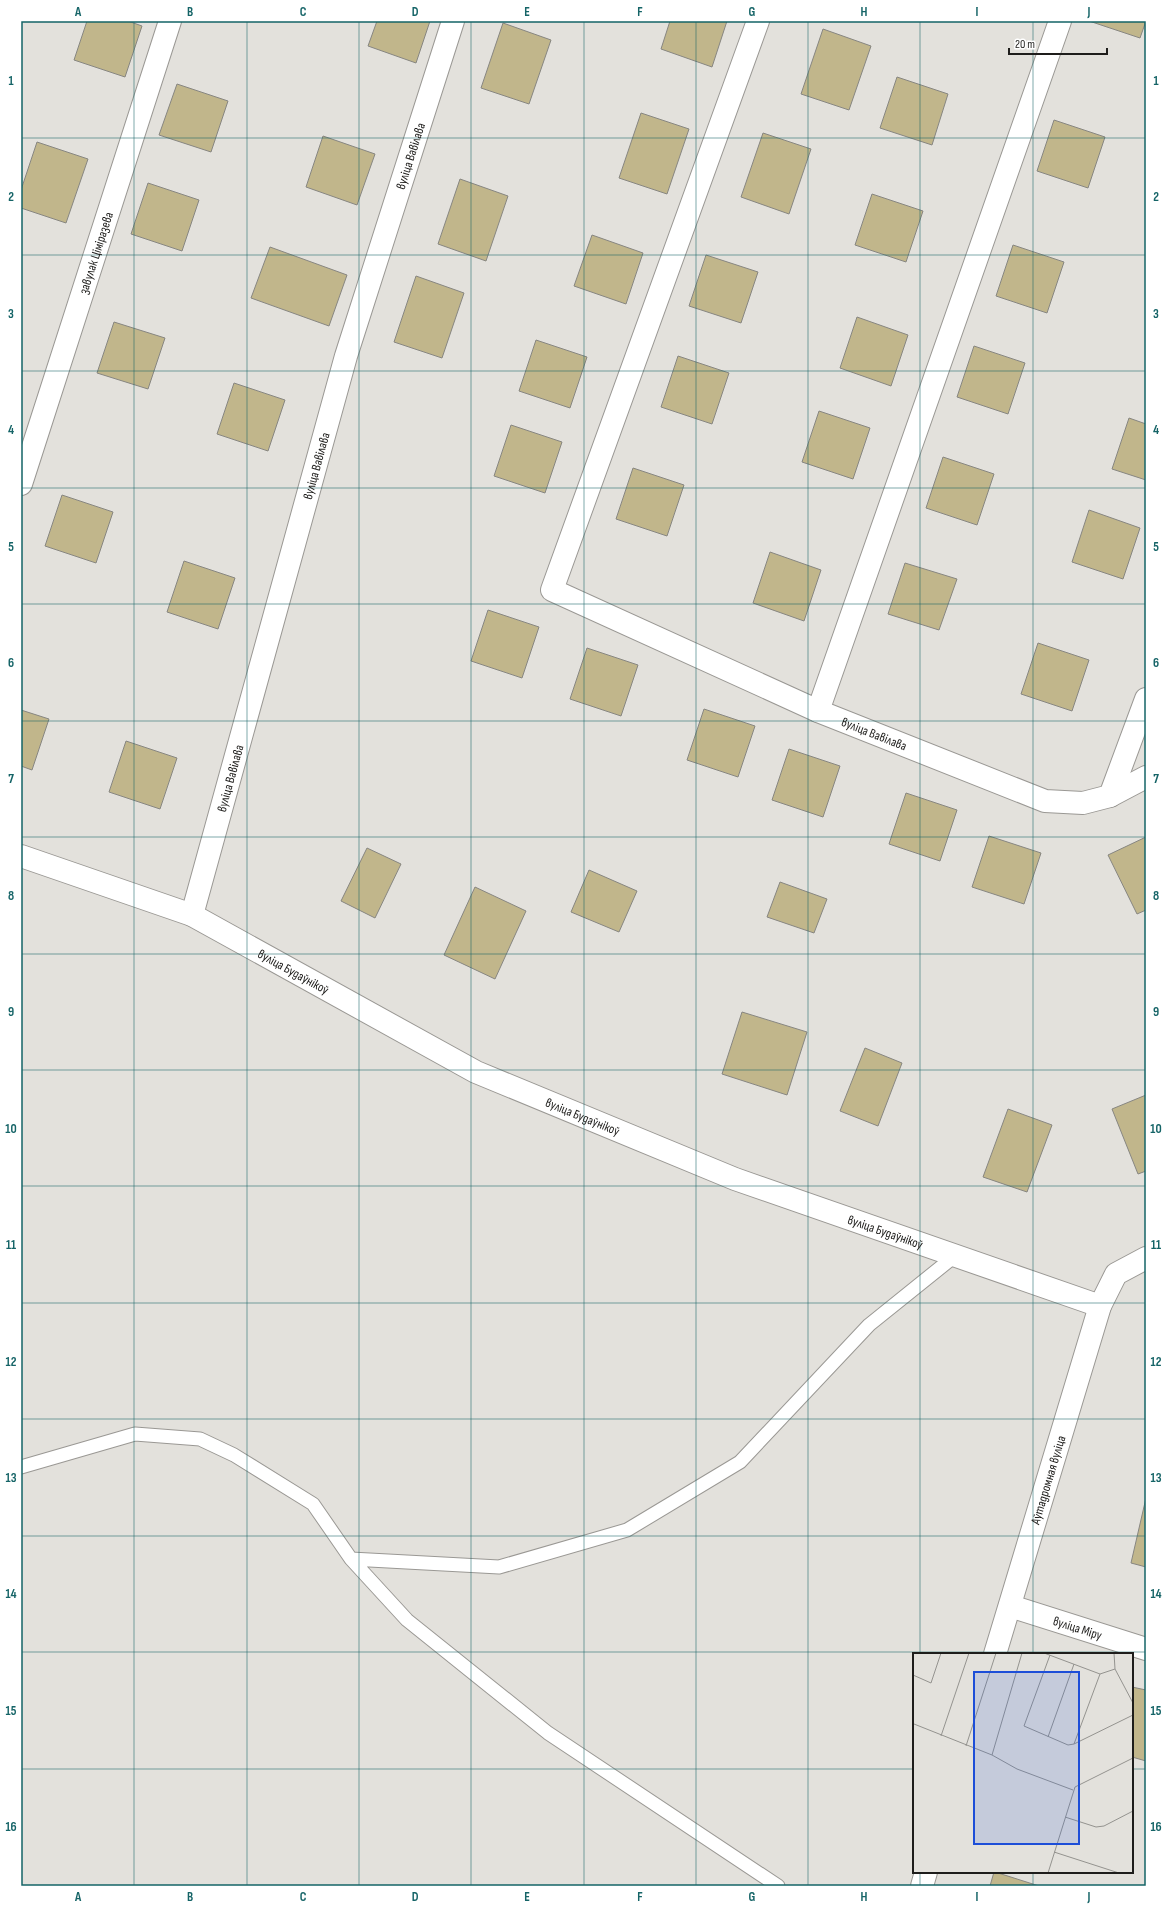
<svg xmlns="http://www.w3.org/2000/svg" width="1167" height="1907" viewBox="0 0 1167 1907" font-family="'Sofia Sans Condensed',sans-serif">
	<style>
		.building { fill: #c1b68b; stroke: #878681 }
		.lines { fill: none; stroke-linecap: round; stroke-linejoin: round }
		.lane-casing { stroke: #9a9894; stroke-width: 15 }
		.street-casing { stroke: #9a9894; stroke-width: 24 }
		.secondary-casing { stroke: #9a9894; stroke-width: 24 }
		.lane { stroke: #fff; stroke-width: 13 }
		.street { stroke: #fff; stroke-width: 22 }
		.secondary { stroke: #fff; stroke-width: 22 }
		.grid { fill: none; stroke: #156467; stroke-width: 1; stroke-opacity: 0.55 }
		.labels { text-anchor: middle; stroke-width: 4; stroke-linejoin: round; paint-order: stroke }
		.street-label { font-size: 13px; fill: #1e1d1b; stroke: #fff }
		.inset-road { fill: none; stroke: #94938f; stroke-width: 1 }
		.view { fill: #1d4ed8; fill-opacity: 0.15; stroke: #1d4ed8; stroke-width: 2 }
		.inset-edge { fill: none; stroke: #1e1d1b; stroke-width: 2 }
		.neatline { fill: none; stroke: #156467; stroke-width: 1.5 }
		.grid-label { font-size: 13px; text-anchor: middle; font-weight: bold; fill: #156467 }
	</style>
	<rect width="100%" height="100%" fill="#e3e1dc"/>
	<path class="building" d="M87,21H128L142,26L125,77L74,60Z
		M377,21H430L416,63L368,46Z
		M670,21H727L712,67L661,49Z
		M1089,21H1146L1140,38Z
		M503,23L551,40L529,104L481,88Z
		M823,29L871,46L849,110L801,94Z
		M897,77L948,94L932,145L880,128Z
		M177,84L228,101L211,152L159,135Z
		M641,113L689,129L667,194L619,178Z
		M1054,120L1105,137L1088,188L1037,171Z
		M763,133L811,149L789,214L741,197Z
		M323,136L375,154L357,205L306,187Z
		M37,142L88,159L66,223L21,208V190Z
		M460,179L508,196L486,261L438,244Z
		M148,183L199,200L182,251L131,234Z
		M872,194L923,211L906,262L855,245Z
		M592,235L643,253L626,304L574,286Z
		M1013,245L1064,262L1047,313L996,296Z
		M270,247L347,275L329,326L251,298Z
		M706,255L758,272L741,323L689,306Z
		M416,276L464,293L442,358L394,342Z
		M857,317L908,335L891,386L840,368Z
		M114,322L165,338L148,389L97,373Z
		M536,340L587,357L570,408L519,391Z
		M974,346L1025,363L1008,414L957,397Z
		M678,356L729,373L712,424L661,407Z
		M234,383L285,400L268,451L217,434Z
		M819,411L870,428L853,479L802,462Z
		M1129,418L1146,424V480L1112,469Z
		M511,425L562,442L545,493L494,476Z
		M943,457L994,474L977,525L926,508Z
		M633,468L684,485L667,536L616,519Z
		M62,495L113,512L96,563L45,546Z
		M1089,510L1140,528L1123,579L1072,562Z
		M770,552L821,570L804,621L753,603Z
		M184,561L235,578L218,629L167,612Z
		M905,563L957,579L939,630L888,614Z
		M488,610L539,627L522,678L471,661Z
		M1038,643L1089,660L1072,711L1021,694Z
		M587,648L638,665L621,716L570,699Z
		M704,709L755,726L738,777L687,760Z
		M21,710L49,719L32,770L21,766Z
		M126,741L177,758L160,809L109,792Z
		M789,749L840,766L823,817L772,800Z
		M906,793L957,810L940,861L889,844Z
		M989,836L1041,853L1024,904L972,887Z
		M1146,837V910L1137,914L1108,855Z
		M367,848L401,864L375,918L341,901Z
		M589,870L637,891L619,932L571,912Z
		M780,882L827,899L814,933L767,917Z
		M475,887L526,911L495,979L444,955Z
		M742,1012L807,1032L787,1095L722,1074Z
		M865,1048L902,1063L878,1126L840,1111Z
		M1146,1095V1171L1138,1174L1112,1109Z
		M1008,1109L1052,1125L1027,1192L983,1177Z
		M1146,1498V1567L1131,1563Z
		M1132,1687L1146,1690V1761L1132,1757Z
		M994,1872H995L1039,1886H990Z"/>
	<g class="lines">
		<defs>
			<path id="lane" d="M21,1467L135,1434L200,1439L234,1455L313,1504L351,1559L407,1620L548,1733L778,1886
				M351,1559L499,1567L627,1530L740,1462L869,1325L956,1255"/>
			<g id="street">
				<path id="s1" d="M758,21L552,590L818,711L1045,801L1083,803L1110,796L1146,699"/>
				<path id="s2" d="M21,484L170,21"/>
				<path d="M818,711L1060,21"/>
				<path d="M1110,796L1146,777"/>
				<path id="s3" d="M21,856L192,915L476,1072L735,1179L1100,1306"/>
				<path id="s4" d="M192,915L346,356L453,21"/>
				<path id="s5" d="M1010,1606L1146,1649"/>
			</g>
			<g id="secondary">
				<path id="s6" d="M995,1654L1100,1306L1116,1274L1146,1258"/>
				<path d="M922,1886L926,1872"/>
			</g>
		</defs>
		<use href="#lane" class="lane-casing"/>
		<use href="#street" class="street-casing"/>
		<use href="#secondary" class="secondary-casing"/>
		<use href="#lane" class="lane"/>
		<use href="#street" class="street"/>
		<use href="#secondary" class="secondary"/>
	</g>
	<path class="grid" d="M134,21V1886M247,21V1886M359,21V1886M471,21V1886M584,21V1886M696,21V1886M808,21V1886M920,21V1654M1033,21V1654M21,138H1146M21,255H1146M21,371H1146M21,488H1146M21,604H1146M21,721H1146M21,837H1146M21,954H1146M21,1070H1146M21,1186H1146M21,1303H1146M21,1419H1146M21,1536H1146M21,1652H1146M21,1769H914M1132,1769H1146M920,1872V1886M1033,1872V1886"/>
	<g class="labels">
		<g class="street-label">
			<text dy="5" stroke="none"><textPath href="#s4" startOffset="790">вуліца Вавілава</textPath></text>
			<text dy="5" stroke="none"><textPath href="#s2" startOffset="243">завулак Ціміразева</textPath></text>
			<text dy="5" stroke="none"><textPath href="#s4" startOffset="466">вуліца Вавілава</textPath></text>
			<text dy="5" stroke="none"><textPath href="#s1" startOffset="958">вуліца Вавілава</textPath></text>
			<text dy="5" stroke="none"><textPath href="#s4" startOffset="142">вуліца Вавілава</textPath></text>
			<text dy="5" stroke="none"><textPath href="#s3" startOffset="297">вуліца Будаўнікоў</textPath></text>
			<text dy="5" stroke="none"><textPath href="#s3" startOffset="621">вуліца Будаўнікоў</textPath></text>
			<text dy="5" stroke="none"><textPath href="#s3" startOffset="945">вуліца Будаўнікоў</textPath></text>
			<text dy="5" stroke="none"><textPath href="#s6" startOffset="182">Аўтадромная вуліца</textPath></text>
			<text dy="5" stroke="none"><textPath href="#s5" startOffset="71">вуліца Міру</textPath></text>
		</g>
	</g>
	<g transform="translate(913 1653)">
		<rect width="220" height="220" fill="#e3e1dc"/>
		<path class="inset-road" d="M131,0L187,21M201,0L202,16L220,50M137,2L111,73L155,92L161,91L187,21L202,16M0,22L18,30L28,0M1,71L79,102L104,116L160,137M28,83L56,0M135,84L161,11M161,91L220,62M53,93L83,0M79,102L109,0M152,164L183,174L191,173L220,158M141,199L206,220M135,220L162,134L220,105"/>
		<path class="view" d="M61,19H166V191H61Z"/>
		<rect width="220" height="220" class="inset-edge"/>
	</g>
	<rect width="1167" height="1907" fill="none" stroke="#ffffff" stroke-width="44"/>
	<path d="M1009 48v6h98v-6" fill="none" stroke="#1e1d1b" stroke-width="2"/>
	<text x="1015" y="48" font-size="12" fill="#1e1d1b" stroke="#ffffff" stroke-width="3" paint-order="stroke">20 m</text>
	<rect x="22" y="22" width="1123" height="1863" class="neatline"/>
	<g class="grid-label">
		<text x="78" y="16">A</text>
		<text x="190" y="16">B</text>
		<text x="303" y="16">C</text>
		<text x="415" y="16">D</text>
		<text x="527" y="16">E</text>
		<text x="640" y="16">F</text>
		<text x="752" y="16">G</text>
		<text x="864" y="16">H</text>
		<text x="977" y="16">I</text>
		<text x="1089" y="16">J</text>
		<text x="11" y="85">1</text>
		<text x="1156" y="85">1</text>
		<text x="11" y="201">2</text>
		<text x="1156" y="201">2</text>
		<text x="11" y="318">3</text>
		<text x="1156" y="318">3</text>
		<text x="11" y="434">4</text>
		<text x="1156" y="434">4</text>
		<text x="11" y="551">5</text>
		<text x="1156" y="551">5</text>
		<text x="11" y="667">6</text>
		<text x="1156" y="667">6</text>
		<text x="11" y="783">7</text>
		<text x="1156" y="783">7</text>
		<text x="11" y="900">8</text>
		<text x="1156" y="900">8</text>
		<text x="11" y="1016">9</text>
		<text x="1156" y="1016">9</text>
		<text x="11" y="1133">10</text>
		<text x="1156" y="1133">10</text>
		<text x="11" y="1249">11</text>
		<text x="1156" y="1249">11</text>
		<text x="11" y="1366">12</text>
		<text x="1156" y="1366">12</text>
		<text x="11" y="1482">13</text>
		<text x="1156" y="1482">13</text>
		<text x="11" y="1598">14</text>
		<text x="1156" y="1598">14</text>
		<text x="11" y="1715">15</text>
		<text x="1156" y="1715">15</text>
		<text x="11" y="1831">16</text>
		<text x="1156" y="1831">16</text>
		<text x="78" y="1901">A</text>
		<text x="190" y="1901">B</text>
		<text x="303" y="1901">C</text>
		<text x="415" y="1901">D</text>
		<text x="527" y="1901">E</text>
		<text x="640" y="1901">F</text>
		<text x="752" y="1901">G</text>
		<text x="864" y="1901">H</text>
		<text x="977" y="1901">I</text>
		<text x="1089" y="1901">J</text>
	</g>
</svg>
